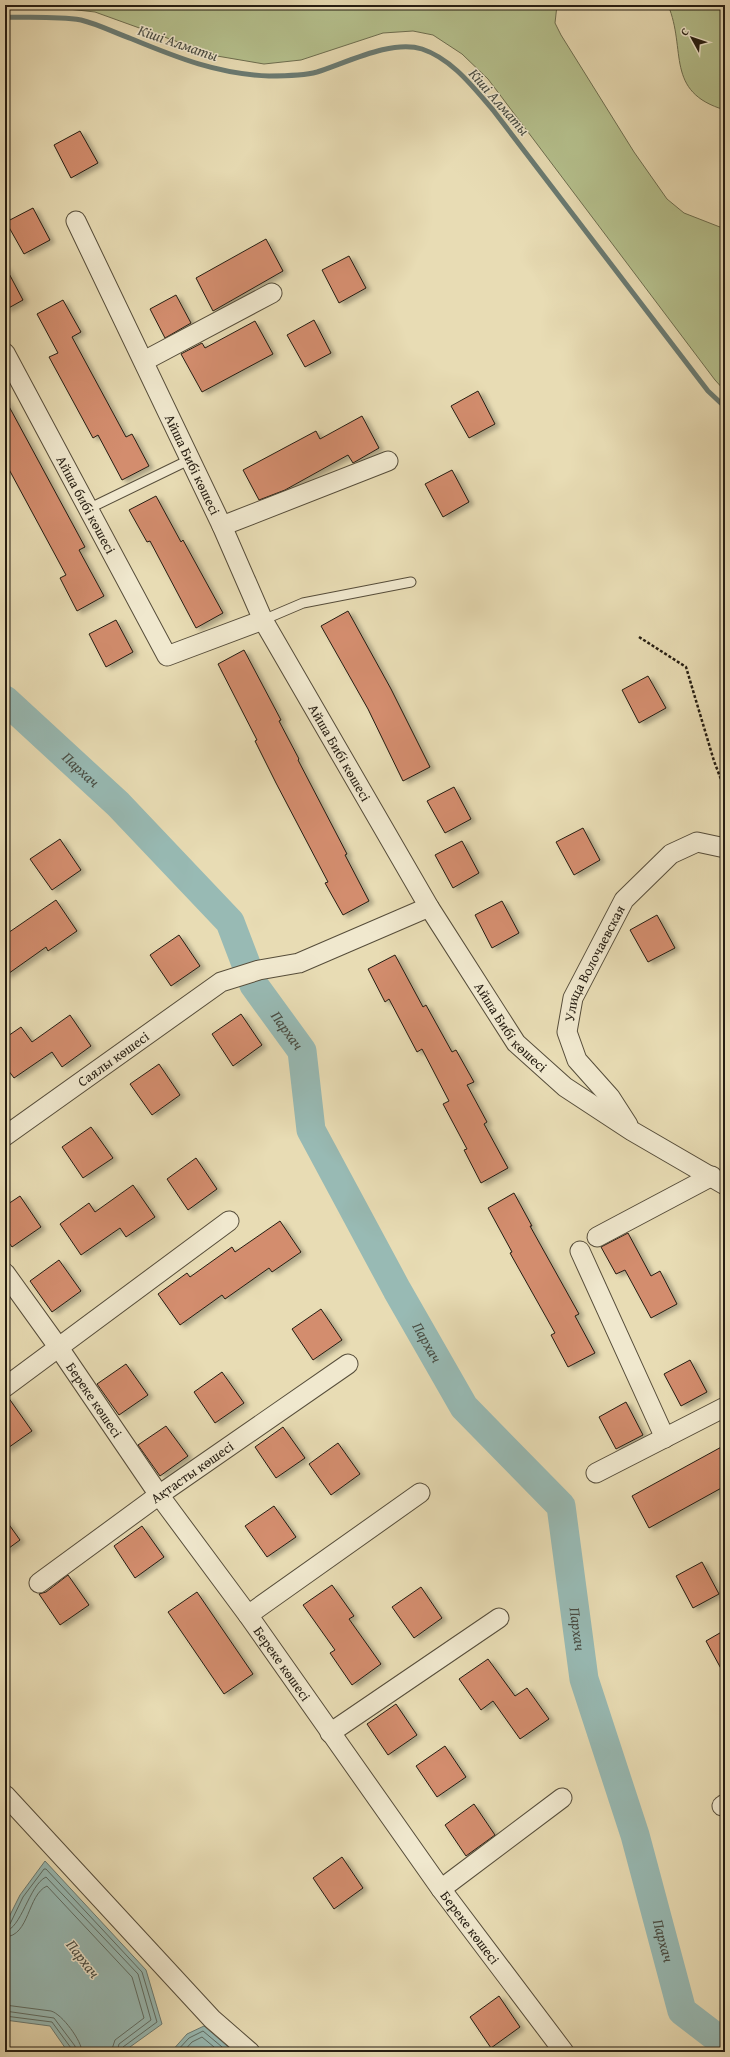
<svg xmlns="http://www.w3.org/2000/svg" width="730" height="2057" viewBox="0 0 730 2057" font-family="'Gentium Book Plus',serif">
	<style>
		.green { fill: #b5c08d; stroke: #6d6e50 }
		.water { fill: #98bab4; stroke: #6a7b73 }
		.lines { fill: none; stroke-linecap: round; stroke-linejoin: round }
		.shore { stroke: #5e6c63; stroke-width: 1 }
		.stream { stroke: #6a7b73; stroke-width: 5 }
		.river { stroke: #98bab4; stroke-width: 29 }
		.building { fill: #d38d6e; stroke: #251d12; filter: url(#shadow) }
		.lane-casing { stroke: #564d3a; stroke-width: 11 }
		.street-casing { stroke: #564d3a; stroke-width: 21 }
		.path { stroke: #251d12; stroke-width: 2.5; stroke-dasharray: 3 2; stroke-linecap: butt }
		.lane { stroke: #f0e8ce; stroke-width: 9 }
		.street { stroke: #f0e8ce; stroke-width: 19 }
		.labels { text-anchor: middle; stroke-width: 3; stroke-linejoin: round; paint-order: stroke }
		.street-label { font-size: 14px; fill: #251d12; stroke: #f0e8ce }
		.water-label { font-size: 15px; font-style: italic; fill: #484c43; stroke: #f0e8ce }
	</style>
	<defs>
		<filter id="shadow"><feDropShadow dx="4.5" dy="2.5" stdDeviation="2" flood-color="#0004"/></filter>
	</defs>
	<rect width="100%" height="100%" fill="#e8dcb4"/>
	<filter id="stains"><feTurbulence type="fractalNoise" baseFrequency=".005" numOctaves="4"/><feColorMatrix values="0 0 0 0 .2 0 0 0 0 .09 0 0 0 0 .02 0 0 0 .5 -.17"/></filter>
	<radialGradient id="worn" r=".72"><stop offset=".6" stop-color="#630" stop-opacity="0"/><stop offset="1" stop-color="#630" stop-opacity=".3"/></radialGradient>
	<path class="green" d="M32,5H557L555,23L561,35L634,152L667,199L684,213L725,229V391L715,380L488,79L462,54L433,35L413,31L383,33L301,60L264,64L217,56L95,12Z
		M668,5H725V110C664,92 687,50 668,5Z"/>
	<path class="water" d="M45,1861L146,1970L162,2024L123,2052H68L50,2026L5,2020V1925L20,1895Z
		M204,2026L234,2052H171L187,2034Z"/>
	<g class="lines">
		<path class="shore" d="M5,1926L10,1924L23,1897L44,1869H46L142,1972L157,2022L123,2047L122,2052
			M5,1931C21,1930 29,1885 46,1877L138,1974L151,2020L119,2044L117,2052
			M5,1937C30,1936 27,1895 47,1886L132,1977L144,2018L115,2040L111,2052
			M5,2005L51,2011C62,2014 82,2041 82,2052
			M5,2011L54,2018L75,2046L76,2052
			M5,2016L52,2022L71,2048V2052
			M176,2052L189,2038L203,2031L228,2052
			M183,2052L192,2042L202,2037L220,2052"/>
		<path class="stream" d="M5,17C30,18 56,16 81,20C98,24 115,33 132,39C178,58 218,74 269,76C283,76 303,76 317,72C346,63 392,39 422,49C452,59 473,87 493,110L708,391L725,407"/>
		<path class="river" id="s1" d="M5,700L118,804L230,922L254,985L302,1051L311,1130L397,1290L464,1407L561,1506L584,1679L635,1835L682,2011L725,2044"/>
	</g>
	<path class="building" d="M80,131L98,163L71,178L54,145Z
		M33,208L50,240L24,254L6,222Z
		M266,239L283,271L213,311L196,278Z
		M349,256L366,288L339,303L322,270Z
		M5,266L23,300L5,310Z
		M176,295L191,323L165,338L150,309Z
		M63,300L81,332L72,337L126,437L132,434L149,466L122,480L98,435L93,438L49,357L58,353L37,314Z
		M314,320L331,353L305,367L287,335Z
		M255,321L273,354L202,392L181,354L202,343L205,348Z
		M478,391L495,424L469,438L451,406Z
		M5,399L85,547L79,550L104,596L77,611L60,578L66,575L5,462Z
		M362,416L379,448L353,463L348,455L285,490L259,500L243,470L316,431L320,439Z
		M452,470L469,502L443,517L425,484Z
		M156,496L181,542L183,540L223,613L196,628L150,541L147,542L129,510Z
		M348,611L391,689L430,767L403,781L368,709L321,626Z
		M116,620L133,652L106,667L89,634Z
		M244,650L281,720L279,721L299,759L298,760L347,854L345,855L369,901L343,915L325,883L328,882L276,783L255,741L257,740L218,664Z
		M648,676L666,708L639,723L622,690Z
		M454,787L471,819L445,833L427,801Z
		M583,828L600,860L574,875L556,842Z
		M60,839L81,870L52,890L30,859Z
		M462,841L479,873L453,888L435,855Z
		M56,900L77,931L48,951L46,947L5,976V935Z
		M502,901L519,933L492,948L475,915Z
		M657,915L675,948L648,962L630,930Z
		M179,935L200,966L171,986L150,955Z
		M395,955L423,1007L426,1005L452,1052L456,1050L474,1082L467,1085L487,1122L484,1124L508,1168L481,1183L464,1150L467,1149L443,1104L449,1101L422,1049L417,1052L389,999L385,1002L368,969Z
		M241,1014L262,1045L233,1066L212,1034Z
		M70,1015L91,1046L62,1067L52,1052L14,1078L5,1066V1038L21,1027L32,1042Z
		M159,1064L180,1095L152,1115L130,1084Z
		M91,1127L113,1158L83,1178L62,1147Z
		M196,1158L217,1189L188,1210L167,1179Z
		M133,1185L155,1217L126,1237L120,1228L81,1255L60,1224L89,1203L95,1212Z
		M514,1193L532,1226H530L579,1314L575,1316L595,1353L568,1367L551,1335L555,1333L510,1253L512,1252L488,1208Z
		M20,1196L41,1227L12,1247L5,1237V1206Z
		M280,1221L301,1252L272,1272L269,1268L225,1299L222,1295L180,1325L158,1294L187,1273L190,1277L232,1247L235,1252Z
		M628,1233L651,1276L660,1271L677,1304L651,1318L625,1270L616,1274L601,1247Z
		M59,1260L81,1291L52,1312L30,1281Z
		M321,1309L342,1340L313,1360L292,1329Z
		M690,1360L707,1392L681,1406L664,1374Z
		M126,1364L148,1395L119,1415L97,1384Z
		M222,1372L244,1403L215,1423L194,1392Z
		M8,1397L32,1431L5,1450V1398Z
		M626,1402L643,1435L616,1449L599,1417Z
		M166,1426L188,1456L160,1476L138,1445Z
		M283,1427L305,1458L276,1478L255,1447Z
		M338,1443L360,1474L331,1495L309,1464Z
		M725,1445V1486L649,1528L632,1496Z
		M274,1506L296,1537L267,1557L245,1526Z
		M5,1519L20,1540L5,1551Z
		M142,1526L164,1557L135,1578L114,1546Z
		M702,1562L719,1594L693,1608L676,1576Z
		M68,1575L89,1605L60,1625L39,1594L46,1592Z
		M332,1585L354,1616L349,1619L381,1664L352,1685L330,1653L335,1650L303,1605Z
		M421,1587L442,1618L414,1638L392,1607Z
		M197,1592L253,1674L224,1694L168,1612Z
		M725,1630V1676L706,1641Z
		M488,1659L515,1696L527,1688L549,1719L520,1739L493,1701L481,1710L459,1679Z
		M396,1704L417,1735L388,1755L367,1724Z
		M445,1746L466,1777L437,1797L416,1766Z
		M474,1804L495,1835L466,1856L445,1825Z
		M342,1857L363,1888L334,1909L313,1878Z
		M499,1996L520,2027L491,2048L470,2017Z"/>
	<g class="lines">
		<defs>
			<path id="lane" d="M88,509L191,459
				M263,620L303,603L411,582"/>
			<g id="street">
				<path id="s2" d="M76,221L222,526L263,620L429,907L516,1043L565,1087L632,1131L725,1185"/>
				<path id="s3" d="M5,353L167,656L263,620"/>
				<path d="M144,361L272,293"/>
				<path d="M222,526L388,461"/>
				<path id="s4" d="M628,1125L610,1097L577,1060L567,1032L573,998L624,900L671,854L697,842L725,848"/>
				<path id="s5" d="M5,1136L221,982L259,970L299,963L429,907"/>
				<path d="M597,1237L712,1176"/>
				<path d="M580,1251L665,1438"/>
				<path id="s6" d="M5,1273L59,1348L159,1495L248,1615L441,1889L564,2052"/>
				<path d="M5,1387L229,1221"/>
				<path d="M596,1473L725,1407"/>
				<path id="s7" d="M39,1583L159,1495L348,1364"/>
				<path d="M248,1615L420,1493"/>
				<path d="M330,1733L499,1618"/>
				<path d="M5,1795L212,2019L250,2052"/>
				<path d="M722,1806L725,1804"/>
				<path d="M441,1889L562,1798"/>
			</g>
		</defs>
		<use href="#lane" class="lane-casing"/>
		<use href="#street" class="street-casing"/>
		<path class="path" d="M639,637L686,667L714,761L725,790"/>
		<use href="#lane" class="lane"/>
		<use href="#street" class="street"/>
	</g>
	<g class="labels">
		<g class="street-label">
			<text dy="5" stroke="none"><textPath href="#s2" startOffset="270">Айша Бибі көшесі</textPath></text>
			<text dy="5" stroke="none"><textPath href="#s3" startOffset="172">Айша бибі көшесі</textPath></text>
			<text dy="5" stroke="none"><textPath href="#s2" startOffset="594">Айша Бибі көшесі</textPath></text>
			<text dy="5" stroke="none"><textPath href="#s4" startOffset="187">Улица Волочаевская</textPath></text>
			<text dy="5" stroke="none"><textPath href="#s2" startOffset="918">Айша Бибі көшесі</textPath></text>
			<text dy="5" stroke="none"><textPath href="#s5" startOffset="133">Саялы көшесі</textPath></text>
			<text dy="5" stroke="none"><textPath href="#s6" startOffset="155">Береке көшесі</textPath></text>
			<text dy="5" stroke="none"><textPath href="#s7" startOffset="189">Ақтасты көшесі</textPath></text>
			<text dy="5" stroke="none"><textPath href="#s6" startOffset="479">Береке көшесі</textPath></text>
			<text dy="5" stroke="none"><textPath href="#s6" startOffset="803">Береке көшесі</textPath></text>
		</g>
		<g class="water-label">
			<text transform="translate(178 43) rotate(19)" y="5">Кіші Алматы</text>
			<text transform="translate(499 102) rotate(49)" y="5">Кіші Алматы</text>
			<text dy="5" stroke="none"><textPath href="#s1" startOffset="103">Пархач</textPath></text>
			<text dy="5" stroke="none"><textPath href="#s1" startOffset="440">Пархач</textPath></text>
			<text dy="5" stroke="none"><textPath href="#s1" startOffset="787">Пархач</textPath></text>
			<text dy="5" stroke="none"><textPath href="#s1" startOffset="1124">Пархач</textPath></text>
			<text dy="5" stroke="none"><textPath href="#s1" startOffset="1448">Пархач</textPath></text>
			<text transform="translate(83 1959) rotate(52)" y="5">Пархач</text>
		</g>
	</g>
	<rect width="730" height="2057" fill="none" stroke="#e8dcb4" stroke-width="20"/>
	<rect x="6" y="6" width="718" height="2045" fill="none" stroke="#251d12" stroke-width="2"/>
	<rect x="10" y="10" width="710" height="2037" fill="none" stroke="#251d12"/>
	<g transform="translate(692 38) rotate(310)" stroke="#f0e8ce" stroke-width="3" paint-order="stroke">
	<path d="M0-3L7 15L0 10L-7 15Z" fill="#251d12"/>
	<text y="-6" font-size="11" font-weight="bold" text-anchor="middle" fill="#251d12">С</text>
	</g>
	<rect width="100%" height="100%" filter="url(#stains)"/>
	<rect width="100%" height="100%" fill="url(#worn)"/>
</svg>
